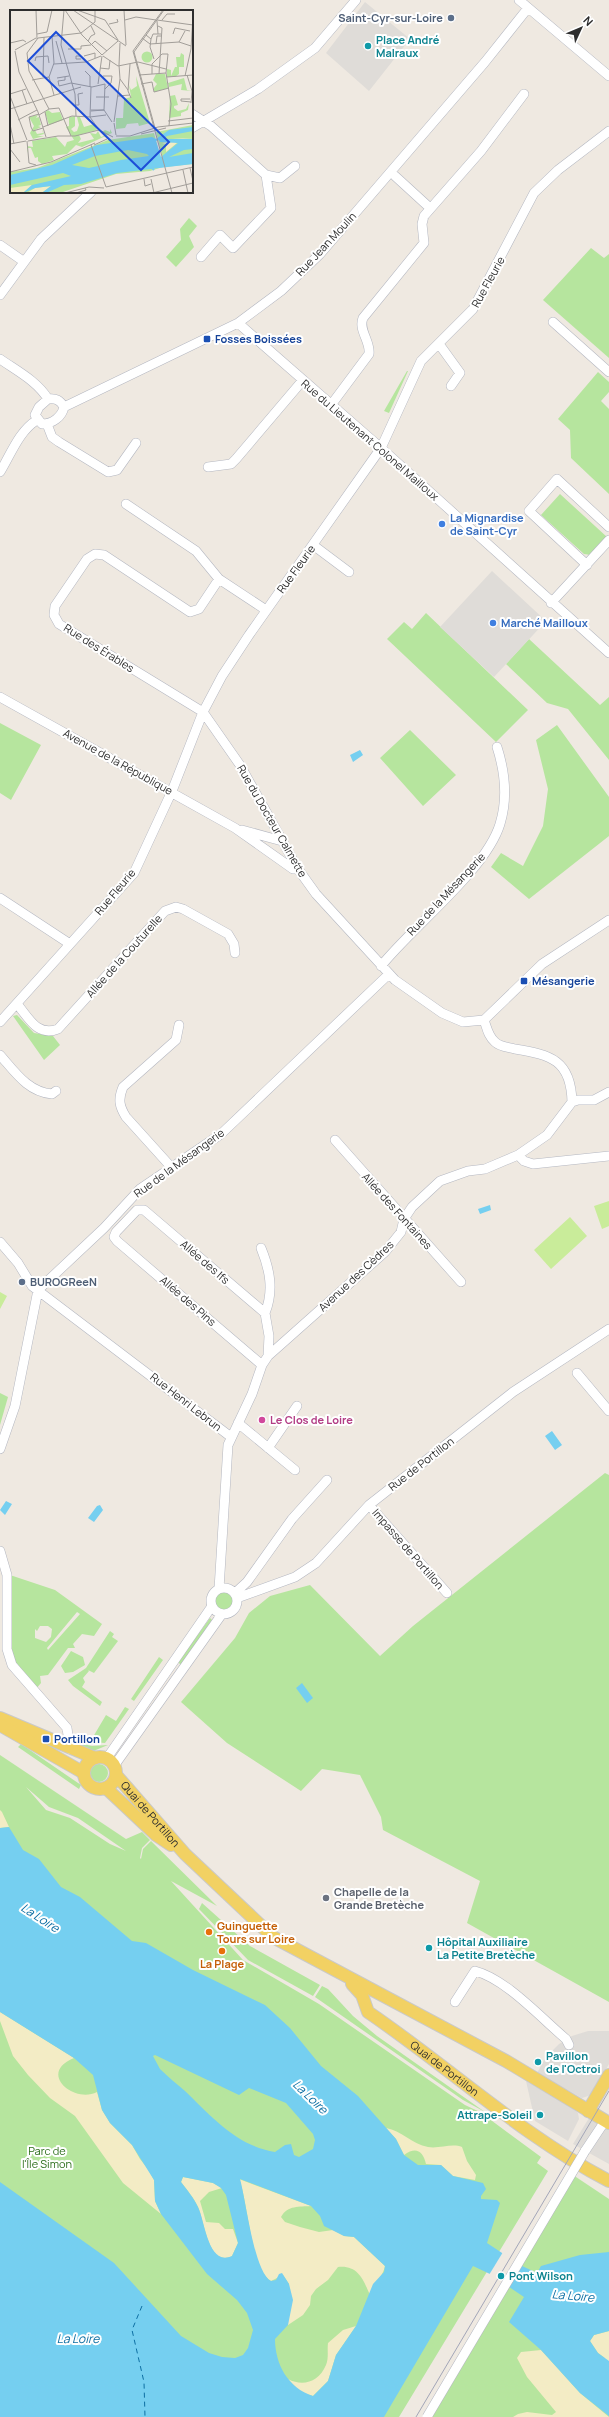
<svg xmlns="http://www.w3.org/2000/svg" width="609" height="2417" viewBox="0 0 609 2417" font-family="Manrope,sans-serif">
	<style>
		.green { fill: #b6e59e; fill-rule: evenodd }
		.sand { fill: #f3ecc5 }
		.pitch { fill: #c9ec9a }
		.plaza { fill: #dfdcd8 }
		.water { fill: #75cff0; fill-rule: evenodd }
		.pier { fill: #efe9e1 }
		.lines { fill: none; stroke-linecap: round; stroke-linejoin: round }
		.ferry { stroke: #0d6fa3; stroke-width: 1; stroke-dasharray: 5 4; stroke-linecap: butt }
		.minor-casing { stroke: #b4b7c1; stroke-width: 10 }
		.major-casing { stroke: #c9c9c9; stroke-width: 14 }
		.minor { stroke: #fff; stroke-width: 9 }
		.major { stroke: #f2d163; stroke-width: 12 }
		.tram { stroke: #a3a6b8; stroke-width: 1 }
		.minor-bridge-casing { stroke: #b4b7c1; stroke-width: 10; stroke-linecap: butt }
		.minor-bridge { stroke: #fff; stroke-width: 9 }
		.service-dot { fill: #5c6f8a; stroke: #fff; stroke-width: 1.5 }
		.culture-dot { fill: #0f9aa8; stroke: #fff; stroke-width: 1.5 }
		.transit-dot { fill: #1a4fb4; stroke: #fff; stroke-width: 1.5 }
		.shop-dot { fill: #3f7fe0; stroke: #fff; stroke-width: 1.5 }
		.hotel-dot { fill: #d1479c; stroke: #fff; stroke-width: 1.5 }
		.worship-dot { fill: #6b7280; stroke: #fff; stroke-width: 1.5 }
		.food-dot { fill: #e8710a; stroke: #fff; stroke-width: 1.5 }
		.labels { text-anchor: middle; stroke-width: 4; stroke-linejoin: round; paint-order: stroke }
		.service-label { font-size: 11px; font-weight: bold; fill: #4e5e75; stroke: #fff; text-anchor: end }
		.culture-label { font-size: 11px; font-weight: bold; fill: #0d838f; stroke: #fff; text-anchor: start }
		.street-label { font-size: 11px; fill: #2e2e2e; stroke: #fff }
		.transit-label { font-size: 11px; font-weight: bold; fill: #164399; stroke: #fff; text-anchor: start }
		.shop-label { font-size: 11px; font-weight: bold; fill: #366cbe; stroke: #fff; text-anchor: start }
		.hotel-label { font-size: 11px; font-weight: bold; fill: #b23c85; stroke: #fff; text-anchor: start }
		.worship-label { font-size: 11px; font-weight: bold; fill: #5b616d; stroke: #fff; text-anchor: start }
		.food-label { font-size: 11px; font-weight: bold; fill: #c56008; stroke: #fff; text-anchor: start }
		.park-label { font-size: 11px; fill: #2c6e1b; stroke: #fff }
		.water-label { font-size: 12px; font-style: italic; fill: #0d6fa3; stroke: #fff }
		.inset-river { fill: none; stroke: #75cff0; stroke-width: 2 }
		.inset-road { fill: none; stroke: #a29e99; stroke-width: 1 }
		.view { fill: #1d4ed8; fill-opacity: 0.15; stroke: #1d4ed8; stroke-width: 2 }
		.inset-edge { fill: none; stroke: #2e2e2e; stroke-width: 2 }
	</style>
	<rect width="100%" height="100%" fill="#efe9e1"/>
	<path class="green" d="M189,218L197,226L189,236L194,247L176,267L166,257L181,240L180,229Z
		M591,248L604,258L609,254V358L543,300Z
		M407,371H408L389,413L384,411Z
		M598,372L609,382V392L601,401L609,409V494L571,458L570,430L558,419Z
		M560,494L607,537L591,555L584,554L541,515Z
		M426,613L528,710L496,742L387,639L404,622L412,629Z
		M529,639L600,705L609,697V760L568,709L547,703L506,664Z
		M0,723L41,745L11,800L0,793Z
		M557,725L609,797V836L529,899L491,867L501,853L523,866L543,826L548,789L536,740Z
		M410,730L456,775L423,806L380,758Z
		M17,1015L34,1033L53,1036L60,1045L44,1060L13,1016Z
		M0,1393L8,1397L0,1425Z
		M605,1473L609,1475V2002L467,1923L480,1881L383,1830L381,1817L360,1775L322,1769L301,1791L227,1743L181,1702L235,1638L249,1613L270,1596L310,1585L380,1656L413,1626Z
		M10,1575L55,1590L102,1624L94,1636L82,1634L73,1644L75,1648H68L48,1675L40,1676L41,1683L35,1690L5,1649ZM77,1612L80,1614L48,1650L47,1648ZM40,1626H48L52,1629L51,1637L46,1642L35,1638V1629L37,1631Z
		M215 1601a9 9 0 1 1 18 0a9 9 0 1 1-18 0Z
		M210,1618L212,1620L181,1665L178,1662Z
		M110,1631L114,1634L112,1637L118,1641L94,1673L88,1670L89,1671L83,1678L85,1682L82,1687L102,1702L100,1706L73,1686L68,1680L86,1668Z
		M71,1651L83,1657L85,1665L73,1672L65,1673L61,1666Z
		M159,1657L163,1660L134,1701L131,1699Z
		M125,1707L129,1709L105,1743L90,1742L106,1715L116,1721Z
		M21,1744L81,1785L79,1789L18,1747Z
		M83,1744L92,1746L108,1745L91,1752L81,1748Z
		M0,1755L126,1839L142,1832L150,1840L142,1848L140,1858L141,1859L143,1849L151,1841L217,1906L171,1881L243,1960L319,2004L465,2105L480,2112L541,2157L537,2163L548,2171L399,2417H0ZM26,1787L49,1807L78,1818L126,1851L110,1844L70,1818L46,1810Z
		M90 1773a9 9 0 1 1 18 0a9 9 0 1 1-18 0Z
		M202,1903L250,1946L320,1985L313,1996L248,1960L199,1909Z
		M322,1986L328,1989L353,2016L377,2036L485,2112L463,2100L315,1997Z
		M573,2175L609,2199V2335L598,2338L609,2370V2417H423Z"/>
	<path class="sand" d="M0,1810L2,1812L9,1827L0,1828Z
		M0,2012L74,2058C37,2073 74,2104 97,2092L102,2110L110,2123L132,2145L140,2159L148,2169L154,2180L155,2201L161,2214L123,2183L75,2116L50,2098L28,2075L13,2056L0,2021Z
		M386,2128C402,2131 412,2144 428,2147C439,2149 452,2143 462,2147L467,2161L476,2175L475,2180L453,2176L441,2165L426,2164C423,2151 416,2146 404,2155L396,2139Z
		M183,2177L213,2183L222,2188L209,2192L200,2201L206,2222L219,2223L225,2229H233L238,2243L232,2256C208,2268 205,2222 198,2207C194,2198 187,2190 181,2182Z
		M239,2179L311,2206C299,2207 288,2205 281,2217L285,2222L300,2227L319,2232L333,2230L344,2236L354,2237L385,2266C383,2277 373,2284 370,2295C363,2279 358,2265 338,2267L328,2280L316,2289L311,2296L310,2305L303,2315L288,2325L289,2284L283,2275L271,2281C251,2270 248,2201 239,2179Z
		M356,2326L336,2355L328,2381L313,2396L300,2392L288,2379C303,2387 319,2382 326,2365C329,2358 327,2350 328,2343L343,2330Z
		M609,2331V2361L598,2353L590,2341L594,2335Z
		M541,2350L580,2393L609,2417H513L518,2414L527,2412L552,2415L556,2412L527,2377L517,2358L521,2352Z"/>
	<path class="pitch" d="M609,1201V1226L602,1229L594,1206Z
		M570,1217L587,1236L551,1269L534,1250Z
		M0,1292L7,1296L0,1309Z"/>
	<path class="plaza" d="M365,2L410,39L369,91L326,53Z
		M492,571L546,621L494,677L440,627Z
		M588,2031H609V2064L591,2095L582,2098L537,2073L546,2057L559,2044L572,2036Z
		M526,2081L567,2104L578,2113L579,2119L568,2141L535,2121Z
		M589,2118L609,2129V2164L573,2144Z"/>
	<path class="water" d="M360,750L363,755L353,762L350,755Z
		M490,1205L491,1210L480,1214L478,1209Z
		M552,1431L562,1445L555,1450L545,1436Z
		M6,1501L12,1504L5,1515L0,1510Z
		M100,1505L103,1510L94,1522L88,1518L97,1506Z
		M302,1683L313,1698L307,1703L296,1688Z
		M9,1827L23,1850L39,1859L61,1887L80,1897L132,1941L146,1943L193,1970L265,2005L290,2028L321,2066L358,2096L396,2139L404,2155L418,2165H441L453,2176L483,2183L486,2189L481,2196V2199L497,2200L500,2203L487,2243L520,2265L537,2273L541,2266L580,2255L609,2252V2331L594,2335L590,2341L598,2353L609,2361V2416L580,2393L541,2350L509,2322L524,2297L490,2274L473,2266L384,2417H0V2182L114,2263L181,2336L209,2353L222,2357L235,2358L243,2355L248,2348L253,2330L247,2313L237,2300L207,2274L161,2214L155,2201L154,2180L132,2145L110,2123L102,2110L93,2075L74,2058L0,2012V1828ZM155,2055L239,2095L249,2088L286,2103L313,2134L315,2140L313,2149L299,2157L294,2155L291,2144L285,2145L275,2152C237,2146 212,2117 185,2091C177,2084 168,2077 160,2069L153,2056ZM183,2177L213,2183L221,2188L226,2195L238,2243L232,2256C208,2267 205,2221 198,2207C194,2198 187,2190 181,2182ZM240,2179L311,2206L320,2216L324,2226L344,2236L354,2237L385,2266L384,2272L373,2284L356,2326L336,2355L328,2381L313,2396C288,2388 275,2364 275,2339L288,2325L293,2300L289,2284L282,2273L279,2274L276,2280L271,2281C254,2272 246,2200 240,2179Z"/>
	<path class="pier" d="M503,2252L521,2263L508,2287L489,2275Z"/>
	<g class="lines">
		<path class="ferry" d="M142,2306L132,2330L144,2382L145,2417"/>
		<defs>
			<path id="minor" d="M519,0L609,76
				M192,114L211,126L266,175L271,208L233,248L220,235L201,257
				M192,128L258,89L315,48L356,0
				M266,175L280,178L295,166
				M395,176L430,208
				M0,245L23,261
				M0,295L41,239L91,192
				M553,322L609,372
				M238,323L381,448L609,653
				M439,344L460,373L451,386
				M0,359C17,371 37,381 48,399
				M48,399C56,398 60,400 64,407C62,417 52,424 42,424L35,415L39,407Z
				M331,405L369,354C371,342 358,330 363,318L424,243L422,224L424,216L481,151L524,94
				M64,407L238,323L281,291L320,254L485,62L528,8
				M47,424L52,437L59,442L108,472L117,470L136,443
				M208,467L231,464L236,459L303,380
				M0,472C11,454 19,431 37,420
				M126,504L196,551L219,579L266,610
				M313,545L349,572
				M587,565L529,511L557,479L609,527
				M219,579L199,609L190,612L104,555L95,554L87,559L55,606L54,615L59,624L203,712L240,765L298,869L316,894L395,980L442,1013L463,1022L484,1020L542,964L609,920
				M551,603L609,540
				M0,697L235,828L293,869H298
				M242,830L282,841
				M0,898L70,944
				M381,966C413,926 486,870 500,824C508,798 505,772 497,747
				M17,1004C29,1018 37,1037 58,1029L165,911L176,907L183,909L228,934L234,944L235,953
				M0,1022L134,873L172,791L203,712L222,676L249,635L381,448L421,361L473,309L534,193L558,170L609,131
				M0,1055C15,1072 28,1092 52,1094L56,1091
				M572,1102L578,1100H594L609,1092
				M335,1140L461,1282
				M518,1155L524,1161L533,1164L609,1156
				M172,1168L126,1117C119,1106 118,1099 123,1087L176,1040L179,1025
				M0,1242L18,1263L32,1286L231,1437
				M261,1248C270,1270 274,1291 265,1313
				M262,1365L117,1241L114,1237L116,1232L137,1210H144L265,1313L269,1336L268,1356
				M577,1373L609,1411
				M238,1423L295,1470
				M268,1448L297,1406
				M0,1449L15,1406L38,1290L104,1228L140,1189L221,1134L389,974
				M369,1505L447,1593
				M0,1551L7,1575V1649L12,1665L67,1728L70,1749
				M211 1601a13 13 0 1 1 26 0a13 13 0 1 1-26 0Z
				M219,1589L228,1445L252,1394L262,1365L268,1356L385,1252L401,1232L404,1219L412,1207L440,1181L468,1171L485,1169L518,1155L547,1135L572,1102C571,1060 551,1055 515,1049C508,1047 500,1047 495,1042C488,1036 487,1028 484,1020
				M235,1593L247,1582L292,1519L327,1480
				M237,1598L295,1577L316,1563L369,1505L513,1392L609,1329
				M107,1758L212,1606
				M114,1766L222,1614
				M455,2002L475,1971C506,1979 541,2018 566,2039L569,2045
				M585,2151L605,2121"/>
			<g id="major">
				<path d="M0,1718L95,1758"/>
				<path d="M0,1725L84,1773"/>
				<circle cx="100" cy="1773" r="16"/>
				<path id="s1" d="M116,1775L185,1854L273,1937L506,2061L609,2123"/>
				<path d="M106,1788L156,1835L171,1845"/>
				<path id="s2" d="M352,1984L362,1995L368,2012C449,2067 522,2136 609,2181"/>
				<path d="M588,2111L609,2075"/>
			</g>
		</defs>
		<use href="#minor" class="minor-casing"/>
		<use href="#major" class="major-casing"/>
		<use href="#minor" class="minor"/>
		<use href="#major" class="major"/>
		<path class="tram" d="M416,2417L609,2091"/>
		<defs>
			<path id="minor-bridge" d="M427,2417L585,2151"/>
		</defs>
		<use href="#minor-bridge" class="minor-bridge-casing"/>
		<use href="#minor-bridge" class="minor-bridge"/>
	</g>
	<g class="service-dot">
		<circle cx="451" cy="18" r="4"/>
		<circle cx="22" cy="1282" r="4"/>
	</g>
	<g class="culture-dot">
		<circle cx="368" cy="46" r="4"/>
		<circle cx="429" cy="1948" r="4"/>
		<circle cx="538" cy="2062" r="4"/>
		<circle cx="540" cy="2115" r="4"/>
		<circle cx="501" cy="2276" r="4"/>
	</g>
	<g class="transit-dot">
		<rect x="203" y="335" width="8" height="8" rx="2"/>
		<rect x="520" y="977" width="8" height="8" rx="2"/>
		<rect x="42" y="1735" width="8" height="8" rx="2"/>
	</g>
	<g class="shop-dot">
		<circle cx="442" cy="524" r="4"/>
		<circle cx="493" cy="623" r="4"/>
	</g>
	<circle class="hotel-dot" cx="262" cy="1420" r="4"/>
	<circle class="worship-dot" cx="326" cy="1898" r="4"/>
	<g class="food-dot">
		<circle cx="209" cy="1932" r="4"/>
		<circle cx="222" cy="1951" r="4"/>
	</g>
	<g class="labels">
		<g class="service-label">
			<text x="443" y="22">Saint-Cyr-sur-Loire</text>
			<text x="30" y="1286" text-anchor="start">BUROGReeN</text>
		</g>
		<g class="culture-label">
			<text x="376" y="44">Place André<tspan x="376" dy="13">Malraux</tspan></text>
			<text x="437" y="1946">Hôpital Auxiliaire<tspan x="437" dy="13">La Petite Bretèche</tspan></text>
			<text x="546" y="2060">Pavillon<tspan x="546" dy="13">de l'Octroi</tspan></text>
			<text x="532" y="2119" text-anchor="end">Attrape-Soleil</text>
			<text x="509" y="2280">Pont Wilson</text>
		</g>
		<g class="street-label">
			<text transform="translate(326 244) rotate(-47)" y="4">Rue Jean Moulin</text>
			<text transform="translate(488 282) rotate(-61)" y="4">Rue Fleurie</text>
			<text transform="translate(370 440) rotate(41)" y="4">Rue du Lieutenant Colonel Mailloux</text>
			<text transform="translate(296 569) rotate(-54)" y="4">Rue Fleurie</text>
			<text transform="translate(99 648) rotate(32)" y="4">Rue des Érables</text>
			<text transform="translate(118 762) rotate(29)" y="4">Avenue de la République</text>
			<text transform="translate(272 821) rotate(60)" y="4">Rue du Docteur Calmette</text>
			<text transform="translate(115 892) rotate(-50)" y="4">Rue Fleurie</text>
			<text transform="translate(446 894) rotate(-47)" y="4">Rue de la Mésangerie</text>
			<text transform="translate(124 956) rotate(-48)" y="4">Allée de la Couturelle</text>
			<text transform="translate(179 1163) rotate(-36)" y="4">Rue de la Mésangerie</text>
			<text transform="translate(397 1211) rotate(48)" y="4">Allée des Fontaines</text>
			<text transform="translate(205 1262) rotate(41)" y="4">Allée des Ifs</text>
			<text transform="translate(356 1276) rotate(-43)" y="4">Avenue des Cèdres</text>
			<text transform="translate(188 1301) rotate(41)" y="4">Allée des Pins</text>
			<text transform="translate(186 1402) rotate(38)" y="4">Rue Henri Lebrun</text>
			<text transform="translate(421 1464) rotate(-38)" y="4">Rue de Portillon</text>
			<text transform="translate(408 1549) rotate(49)" y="4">Impasse de Portillon</text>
			<text dy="4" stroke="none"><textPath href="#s1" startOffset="52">Quai de Portillon</textPath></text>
			<text dy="4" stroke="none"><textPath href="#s2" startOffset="128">Quai de Portillon</textPath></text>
		</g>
		<g class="transit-label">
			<text x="215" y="343">Fosses Boissées</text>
			<text x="532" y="985">Mésangerie</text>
			<text x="54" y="1743">Portillon</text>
		</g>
		<g class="shop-label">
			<text x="450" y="522">La Mignardise<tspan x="450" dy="13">de Saint-Cyr</tspan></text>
			<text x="501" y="627">Marché Mailloux</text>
		</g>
		<g class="hotel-label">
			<text x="270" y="1424">Le Clos de Loire</text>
		</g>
		<g class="worship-label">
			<text x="334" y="1896">Chapelle de la<tspan x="334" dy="13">Grande Bretèche</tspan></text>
		</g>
		<g class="food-label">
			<text x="217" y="1930">Guinguette<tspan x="217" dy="13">Tours sur Loire</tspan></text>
			<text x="222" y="1968" text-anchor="middle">La Plage</text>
		</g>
		<g class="park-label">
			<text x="47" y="2155">Parc de<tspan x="47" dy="13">l'Île Simon</tspan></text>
		</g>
		<g class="water-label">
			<text transform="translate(40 1918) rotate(33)" y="4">La Loire</text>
			<text transform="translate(310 2097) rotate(44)" y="4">La Loire</text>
			<text transform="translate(573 2296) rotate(5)" y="4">La Loire</text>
			<text x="78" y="2343">La Loire</text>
		</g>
	</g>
	<g transform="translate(10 10)">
		<rect width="183" height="183" fill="#efe9e1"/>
		<path d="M131.5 47a5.5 5.5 0 1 1 11 0a5.5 5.5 0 1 1-11 0ZM171,43L174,45V57H169V64L165,67H157V59L161,60V66L165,57H167L166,47H170ZM146,64H155L158,78L144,82V78L147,74L143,70ZM126,66L140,113L129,116L128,113L117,114L115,118L106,119V108H113L114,89L121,87L119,75L121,80L127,76ZM174,68L177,80L182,81L171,80L172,74L159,77L158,73ZM165,85L168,95L164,96V98L168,101L176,99L179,93L178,100L171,103V106L159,108L160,86ZM38,100L42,103L50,102L53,110L39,115L35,102ZM28,105L26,108L29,107L31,115L28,116L31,117L25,120L27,124L33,123L32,119L34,124L27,126H34L23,129L20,123L24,116L19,107ZM65,106V116L61,119L64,122L67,121L69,115L67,107H70L74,117L84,114L87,120L69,125L71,129L68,133L84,129L80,123L86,124L88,121L91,127L94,126L92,122L95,120L100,122V119L102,123L72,137L66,135L57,144L42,146L44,150L32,154L28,151V147L25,148L21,138H18L17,143V136L23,137L22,131L46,127L55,137L57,132L64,130L56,117L59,116V107ZM183,115V129L162,128L183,130V154L155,157L146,122ZM144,123L153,157L140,161L106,164L50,183H0V162L27,158L98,130Z" fill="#b6e59e"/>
		<path d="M163,131L167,133L156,142V134L152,133ZM22,175L13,183H0V178ZM41,176L33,182L17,183L25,178Z" fill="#f3ecc5"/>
		<path d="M183,117V121L157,126L154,129H183V139L174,140L159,147L183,143V154L107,163L71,174L54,175L36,183H28L33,182L41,176L25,178L13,183L22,175L61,166L53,163L0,175V165L42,155L87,135L142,127L146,129L159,120ZM149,130L150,132L168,133L151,147L146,131ZM118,140L137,144L139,146L111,150L90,155L88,158V156L79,158L62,155L85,146Z" fill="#75cff0" fill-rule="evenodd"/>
		<path class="inset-river" d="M132,148L144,160"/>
		<path class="inset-road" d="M26,0L27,29M54,0L51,35L65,84L66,106M55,0L72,25L92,45M63,0L116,36M67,0L95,10L108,30M114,0L116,35M153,0L123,41L162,183M115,10L126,7L146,10M147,10L183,15M152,10L157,4H165M147,11L148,24M99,14L108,12L107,9M148,16L152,18L149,64M27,24L37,22L42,0M163,24L165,18L180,21M136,25L141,29L140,37L144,49M42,26L44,53L39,67L44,85M28,28L17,43L19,61L39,99M28,28L71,23L85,12V0M132,28L140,34L169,32L181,36M141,29L143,24H151M46,31L52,53M78,31L81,26L85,24L81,16M169,32L175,21M0,33L13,30L16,32M146,34L147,26H151M58,39H71V36L81,35L85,31L97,41M5,40L26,28M5,41L9,62L28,102L36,127M152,44H158L156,63L161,94L159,116M92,45L108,31M71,46H66V49H71M74,46L85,43V48M93,46L108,56L128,52L156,59M25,51L26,47L38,46L39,53M44,54L76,52L91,46M120,54L118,81L121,88M109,55L110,33M90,58L99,59L100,50M75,61L80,66V77M142,64V54L152,44M129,65L156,63M177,65L182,81L181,93M93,66H102L101,73L95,79M175,66L181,39L183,5M33,67L34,27M55,67V70L48,71L49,76L61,73L82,77L95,74L94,100L102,112M157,67L183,65M47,68L59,66M110,69L118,80M22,70L39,67M88,74L92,46M131,74L142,72L144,82L159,78M81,77L80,107L89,120M12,80L17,94M0,84L16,79M0,86L17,130M108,86L120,85M86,87H99M180,89H171V91L181,92M66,95H69L68,84L73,83M0,99L71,77M81,100H94M81,101L94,100M35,102L38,116M29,104L19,107L21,117L23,121L33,118M29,105L39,99L49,98L61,126M8,110L27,100M158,111L183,108M104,112L110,69L109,55M104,113L106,125M0,114L4,134M33,117L62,106L80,107L96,105M145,118L124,42L154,0M131,124L156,118M106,126H120L148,117L183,113M17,131L19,153L26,155M18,131L48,126H65L89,120L103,127M0,134L16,131M81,135L96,177M84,135L97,129M0,139L10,152M180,158L183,171M173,160L178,183M0,162L41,152L85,133M134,169L135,176L141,174M141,169L144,183M96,177L183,157M55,183L79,177L94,178M66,183L76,180L75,178M142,183L183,173"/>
		<path class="view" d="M46,22L159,132L131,160L18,51Z"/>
		<rect width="183" height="183" class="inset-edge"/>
	</g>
	<g transform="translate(581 28) rotate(46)" stroke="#ffffff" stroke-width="3" paint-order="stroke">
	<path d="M0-3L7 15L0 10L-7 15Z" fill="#2e2e2e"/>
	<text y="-6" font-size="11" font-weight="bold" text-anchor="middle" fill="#2e2e2e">N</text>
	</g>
</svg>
